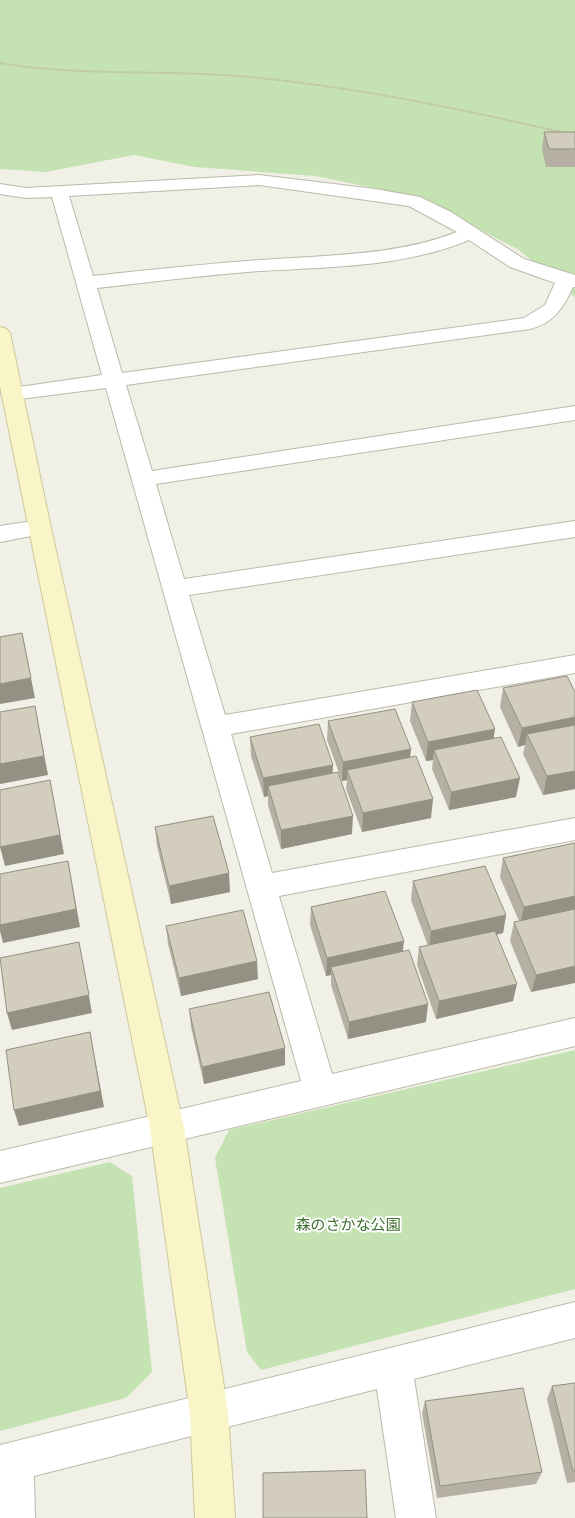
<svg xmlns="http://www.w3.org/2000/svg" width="575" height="1518" viewBox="0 0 575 1518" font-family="Figtree,'Noto Sans JP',sans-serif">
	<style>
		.green { fill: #c5e2b2 }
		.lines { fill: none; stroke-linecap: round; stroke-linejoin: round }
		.street-casing { stroke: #bcb9aa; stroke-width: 2 }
		.secondary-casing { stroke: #cdc89a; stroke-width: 2 }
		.path { stroke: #bcb69c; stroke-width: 2; stroke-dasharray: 1 1; stroke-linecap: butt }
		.street { fill: #fff; fill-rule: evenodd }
		.secondary { fill: #f9f5c8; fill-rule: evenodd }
		.wall { fill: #b5b0a3 }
		.shaded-wall { fill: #939084 }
		.building { fill: #d2cdbd; stroke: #939084 }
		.labels { text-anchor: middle; stroke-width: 4; stroke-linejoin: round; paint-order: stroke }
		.near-park-label { font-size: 15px; fill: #3d702f; stroke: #fff }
	</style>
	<rect width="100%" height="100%" fill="#f1f0e6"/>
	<path class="green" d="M0,0H575V297L519,250L416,197L316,176L195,167L134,155L46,172L0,169Z
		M575,1050V1289L261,1370L247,1352L215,1158L229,1130Z
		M110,1162L132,1176L152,1372L126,1398L0,1431V1188Z"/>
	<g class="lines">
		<defs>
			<path id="street" d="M259,175L375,189L420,197L451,212L524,259L575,275V287H573C563,308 554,323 530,329L126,385L152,471L575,406V420L156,484L184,579L575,521V537L189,595L225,715L575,655V673L231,734L272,873L575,818V840L279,896L332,1074L575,1018V1046L0,1183V1151L301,1081L106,388L12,400L4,399L1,394L4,389L12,388L102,375L52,197L26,198L0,194V184L26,188ZM259,185L409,206L457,232C396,256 326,255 261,260C205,264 149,270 93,276L69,196ZM469,240L510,267L555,283L545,305L524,318L122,373L97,288C151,282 205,275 260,271C330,267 404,267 469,240Z
				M39,520L47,523L51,528L47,533L0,542V526Z
				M575,1302V1338L414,1379L436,1518H396L377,1389L34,1476L35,1518H0V1445Z"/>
			<path id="secondary" d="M0,327L7,329L10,333L51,528L184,1128L228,1413L235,1518H195L190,1413L150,1128L0,386Z"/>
		</defs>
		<use href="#street" class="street-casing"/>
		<use href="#secondary" class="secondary-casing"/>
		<path class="path" d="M0,63C82,77 166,69 249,77C356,87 461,109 565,133"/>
		<use href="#street" class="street"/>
		<use href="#secondary" class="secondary"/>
	</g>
	<path class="wall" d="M544,132H575V167H546L542,150Z
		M503,688L575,692V789L543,795L523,754L525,745L518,747L500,707Z
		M412,702L494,738L516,797L449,810L432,769L433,760L426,761L410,721Z
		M328,721L411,749L410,757L431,818L362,832L346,789L347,780L342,781L327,740Z
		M250,737L333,773L352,834L281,849L268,805V796L264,797L251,756Z
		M155,827L230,892L171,904L157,846Z
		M575,843L531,992L510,941L514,922L519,921L500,877L503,858Z
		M413,881L506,915L503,933L496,935L513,1001L436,1019L417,965L419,947L428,946L411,900Z
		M311,907L402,952L426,1022L348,1039L331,985V975L326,976L310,925Z
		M166,926L258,979L181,996L168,944Z
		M189,1009L285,1048V1065L204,1084L191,1027Z
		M575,1383V1482L567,1483L547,1399L552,1386Z
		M425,1401L542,1472L536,1484L437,1498L422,1413Z"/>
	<path class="shaded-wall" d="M22,633L35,698L0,704V684Z
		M35,706L48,775L0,784V764Z
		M575,717V736L527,734L525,745L518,747L522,728Z
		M495,729L492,748L434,750L433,760L426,761L428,742Z
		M411,749L409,768L347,770V780L342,781L343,762Z
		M333,765L332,784L268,786V796L264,797L263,778Z
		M575,771V789L543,795L547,776Z
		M520,778L516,797L449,810L451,792Z
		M50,780L64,854L5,866L0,847Z
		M433,799L431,818L362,832L363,813Z
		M353,816L352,834L281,849V830Z
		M68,861L80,927L3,943L0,931V925Z
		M229,873L230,892L171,904L169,886Z
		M575,896V913L520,925L524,907Z
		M506,915L503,933L429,949L431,931Z
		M404,941L402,959L331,967V975L326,976L327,958Z
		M79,942L92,1013L12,1030L7,1013Z
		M257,961L258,979L181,996L179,978Z
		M575,966V983L531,992L536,975Z
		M517,984L513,1001L436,1019L439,1001Z
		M428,1004L426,1022L348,1039L349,1022Z
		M90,1032L104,1107L19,1126L14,1110Z
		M285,1048V1065L204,1084L202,1067Z"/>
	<path class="building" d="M544,132H575V149H549Z
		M22,633L31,678L0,684V637Z
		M567,676L575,692V717L522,728L503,688Z
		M477,690L495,729L428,742L412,702Z
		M35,706L44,756L0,764V712Z
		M395,709L411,749L343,762L328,721Z
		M319,724L333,765L263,778L250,737Z
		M575,725V771L547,776L527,734Z
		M501,737L520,778L451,792L434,750Z
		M416,756L433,799L363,813L347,770Z
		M338,772L353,816L281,830L268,786Z
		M50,780L60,835L0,847V790Z
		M213,816L229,873L169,886L155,827Z
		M575,843V896L524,907L503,858Z
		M68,861L76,909L0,925V874Z
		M485,866L506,915L431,931L413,881Z
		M385,891L404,941L327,958L311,907Z
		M575,909V966L536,975L514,922Z
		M243,910L257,961L179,978L166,926Z
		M495,931L517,984L439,1001L419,947Z
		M79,942L89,995L7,1013L0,958Z
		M409,950L428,1004L349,1022L331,967Z
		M269,992L285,1048L202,1067L189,1009Z
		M90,1032L100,1091L14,1110L6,1050Z
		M575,1383V1471H573L552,1386Z
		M523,1388L542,1472L440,1486L425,1401Z
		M365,1470L367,1518H263V1473Z"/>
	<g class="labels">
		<g class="near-park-label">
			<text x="348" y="1230">森のさかな公園</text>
		</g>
	</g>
</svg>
